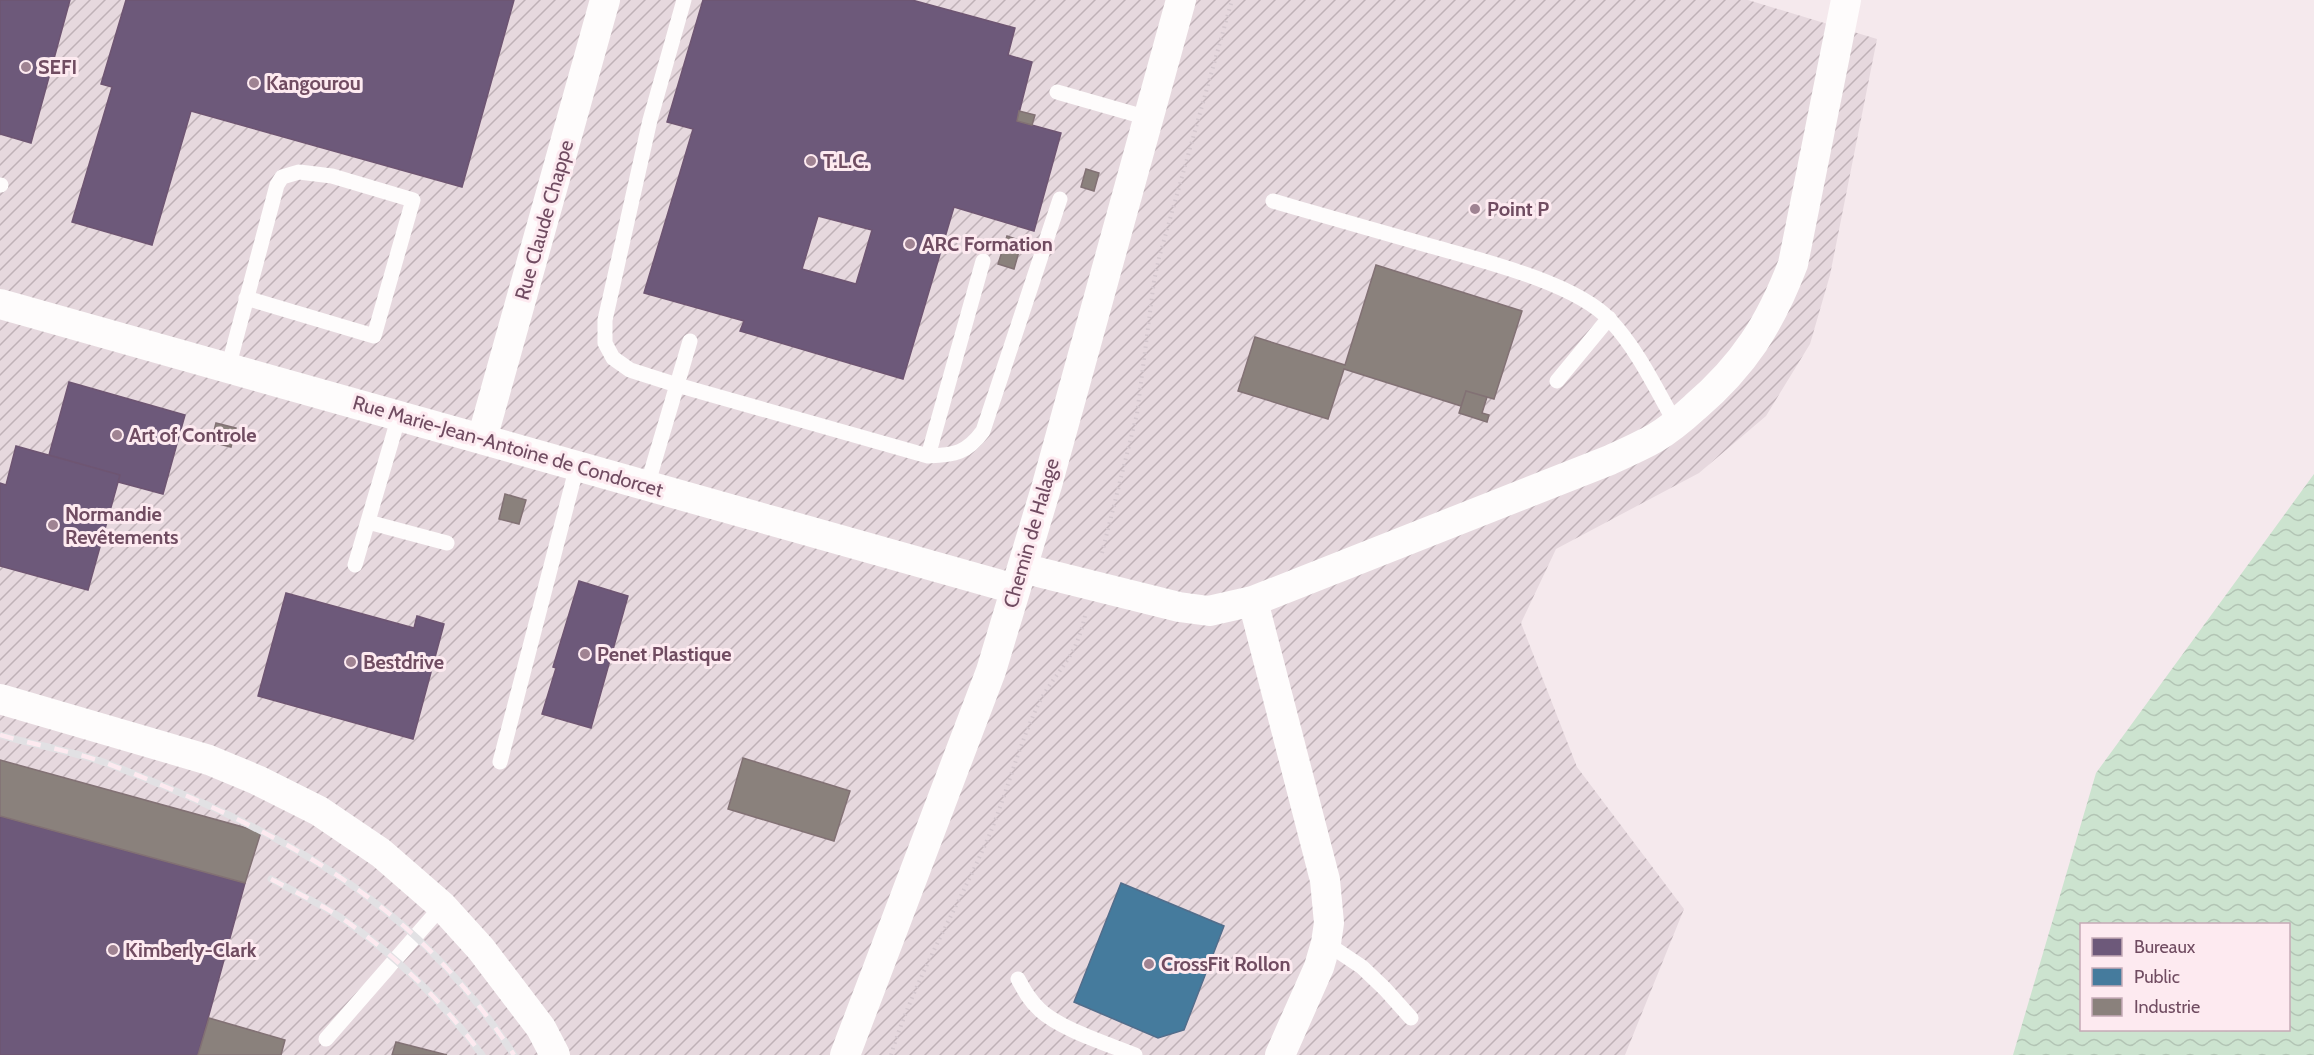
<svg xmlns="http://www.w3.org/2000/svg" width="2314" height="1055" viewBox="0 0 2314 1055" font-family="Cabin,sans-serif">
	<style>
		.industrial { fill: url(#industrial-furrows) }
		.water { fill: url(#water-waves); fill-rule: evenodd }
		.offices { fill: #6d597a; stroke: #6e5572; stroke-width: 1.5; fill-rule: evenodd }
		.public { fill: #457b9d; stroke: #526d8b; stroke-width: 1.5 }
		.industry { fill: #8a817c; stroke: #827174; stroke-width: 1.5 }
		.lines { fill: none; stroke-linecap: round; stroke-linejoin: round }
		.path { stroke: #d4c7ce; stroke-width: 4; stroke-dasharray: 1.5 4.5; stroke-linecap: butt }
		.service { stroke: #fefcfc; stroke-width: 15 }
		.minor { stroke: #fefcfc; stroke-width: 30 }
		.rail-casing { stroke: #e2e1e4; stroke-width: 7 }
		.rail { stroke: #fdeaf0; stroke-width: 4.5; stroke-dasharray: 14; stroke-linecap: butt }
		.poi-dot { fill: #9f8392; stroke: #fdeaf0; stroke-width: 2 }
		.labels { text-anchor: middle; stroke-width: 6; stroke-linejoin: round; paint-order: stroke }
		.poi-label { font-size: 20px; font-weight: bold; fill: #704c61; stroke: #fdeaf0; text-anchor: start }
		.street-label { font-size: 20px; fill: #704c61; stroke: #fdeaf0 }
	</style>
	<defs>
		<pattern id="industrial-furrows" width="10" height="10" patternUnits="userSpaceOnUse" patternTransform="scale(1.5)"><rect width="10" height="10" fill="#e6d8de"/><path d="M-1 1l2-2M0 10L10 0M9 11l2-2" fill="none" stroke="#bfb1b7"/></pattern>
		<pattern id="water-waves" width="16" height="10" patternUnits="userSpaceOnUse" patternTransform="scale(1.5)"><rect width="16" height="10" fill="#cce3cf"/><path d="M0 5q4-4 8 0t8 0" fill="none" stroke="#b2c4b4"/></pattern>
	</defs>
	<rect width="100%" height="100%" fill="#f5e9ed"/>
	<path class="industrial" d="M0,0H1748L1877,39L1830,275L1810,344L1766,416L1699,473L1556,549L1521,623L1577,767L1684,909L1625,1055H0Z"/>
	<path class="water" d="M2314,474V1055H2013L2096,773ZM2082,924H2288V1030H2082Z"/>
	<path class="offices" d="M0,0H70L31,143L0,134Z
		M126,0H514L462,187L191,111L152,245L72,222L112,87L101,84Z
		M703,0H912L1015,28L1008,55L1032,62L1017,121L1061,133L1034,231L954,207L903,379L740,331L744,321L644,293L693,129L667,122ZM818,216L872,230L856,284L802,269Z
		M69,382L185,415L163,494L118,482L120,475L49,455Z
		M16,446L120,475L88,590L0,566V483L6,485Z
		M579,581L628,596L591,728L542,714L556,668L553,667Z
		M286,593L414,628L417,616L444,624L413,739L258,696Z
		M0,816L245,883L198,1055H0Z"/>
	<path class="public" d="M1121,883L1224,926L1184,1030L1158,1038L1074,1002Z"/>
	<path class="industry" d="M1019,111L1035,115L1032,125L1017,121Z
		M1086,169L1099,173L1094,191L1081,187Z
		M1007,236L1022,241L1014,269L998,264Z
		M1376,265L1522,311L1494,399L1466,391L1461,406L1344,369L1328,419L1238,391L1255,337L1345,365Z
		M1466,391L1487,397L1482,413L1489,415L1487,422L1459,413Z
		M216,423L236,428L231,447L211,442Z
		M505,494L526,500L519,524L499,519Z
		M743,758L850,791L834,841L728,809Z
		M0,760L261,832L245,883L0,816Z
		M209,1018L285,1040L281,1055H198Z
		M396,1042L447,1055H392Z"/>
	<g class="lines">
		<path class="path" d="M1102,553L1137,414L1154,281L1159,258L1232,0
			M891,1055C915,976 959,907 991,831C1008,789 1019,744 1039,703C1048,685 1061,671 1071,654C1078,642 1082,629 1085,616"/>
		<path class="service" d="M684,0L650,120L605,320V343L613,358L630,370L677,385L928,456C955,455 967,453 983,431L1060,199
			M1057,92L1148,118
			M0,185H1
			M1273,201C1324,216 1375,230 1427,245C1476,259 1575,282 1610,320C1638,350 1656,389 1676,424
			M228,368L277,185L282,177L299,172L332,176L413,200L374,336L246,298
			M1557,381L1609,318
			M928,456L983,261
			M647,486L690,341
			M368,522L447,543
			M355,565L399,416
			M500,762L577,466
			M1326,943L1362,967L1385,989L1411,1018
			M1018,979C1024,990 1030,1001 1040,1010C1060,1029 1108,1044 1135,1055
			M326,1039L442,906"/>
		<path class="minor" d="M0,304L1015,589
			M482,439L605,0
			M1022,568L1179,607L1209,611L1253,601L1610,460C1625,453 1641,446 1655,438C1670,429 1683,418 1695,407C1744,365 1770,324 1793,264L1846,0
			M1253,601L1325,880L1329,923L1326,943L1319,967L1280,1055
			M0,699L209,760L257,780L319,811L381,853L442,906L481,949L541,1028L555,1055
			M845,1055L991,671L1047,485L1181,0"/>
		<defs>
			<path id="rail" d="M0,735C35,745 72,751 106,763C193,796 296,842 369,898C427,941 475,995 514,1055
				M271,879C294,891 318,903 340,917C396,955 442,1001 482,1055"/>
		</defs>
		<use href="#rail" class="rail-casing"/>
		<use href="#rail" class="rail"/>
	</g>
	<g class="poi-dot">
		<circle cx="26" cy="67" r="6"/>
		<circle cx="254" cy="83" r="6"/>
		<circle cx="811" cy="161" r="6"/>
		<circle cx="1475" cy="209" r="6"/>
		<circle cx="910" cy="244" r="6"/>
		<circle cx="117" cy="435" r="6"/>
		<circle cx="53" cy="525" r="6"/>
		<circle cx="585" cy="654" r="6"/>
		<circle cx="351" cy="662" r="6"/>
		<circle cx="113" cy="950" r="6"/>
		<circle cx="1149" cy="964" r="6"/>
	</g>
	<g class="labels">
		<g class="poi-label">
			<text x="38" y="74">SEFI</text>
			<text x="266" y="90">Kangourou</text>
			<text x="823" y="168">T.L.C.</text>
			<text x="1487" y="216">Point P</text>
			<text x="922" y="251">ARC Formation</text>
			<text x="129" y="442">Art of Controle</text>
			<text x="65" y="521">Normandie<tspan x="65" dy="23">Revêtements</tspan></text>
			<text x="597" y="661">Penet Plastique</text>
			<text x="363" y="669">Bestdrive</text>
			<text x="125" y="957">Kimberly-Clark</text>
			<text x="1161" y="971">CrossFit Rollon</text>
		</g>
		<g class="street-label">
			<text transform="translate(544 220) rotate(-74)" y="7">Rue Claude Chappe</text>
			<text transform="translate(508 446) rotate(16)" y="7">Rue Marie-Jean-Antoine de Condorcet</text>
			<text transform="translate(1031 533) rotate(-74)" y="7">Chemin de Halage</text>
		</g>
	</g>
	<rect x="2080" y="923" width="210" height="108" fill="#fdeaf0" stroke="#c5abb7" stroke-width="1.5"/>
	<rect x="2092" y="938" width="30" height="18" fill="#6d597a" stroke="#c5abb7" stroke-width="1.5"/>
	<text x="2134" y="953" font-size="18" fill="#704c61">Bureaux</text>
	<rect x="2092" y="968" width="30" height="18" fill="#457b9d" stroke="#c5abb7" stroke-width="1.5"/>
	<text x="2134" y="983" font-size="18" fill="#704c61">Public</text>
	<rect x="2092" y="998" width="30" height="18" fill="#8a817c" stroke="#c5abb7" stroke-width="1.5"/>
	<text x="2134" y="1013" font-size="18" fill="#704c61">Industrie</text>
</svg>
